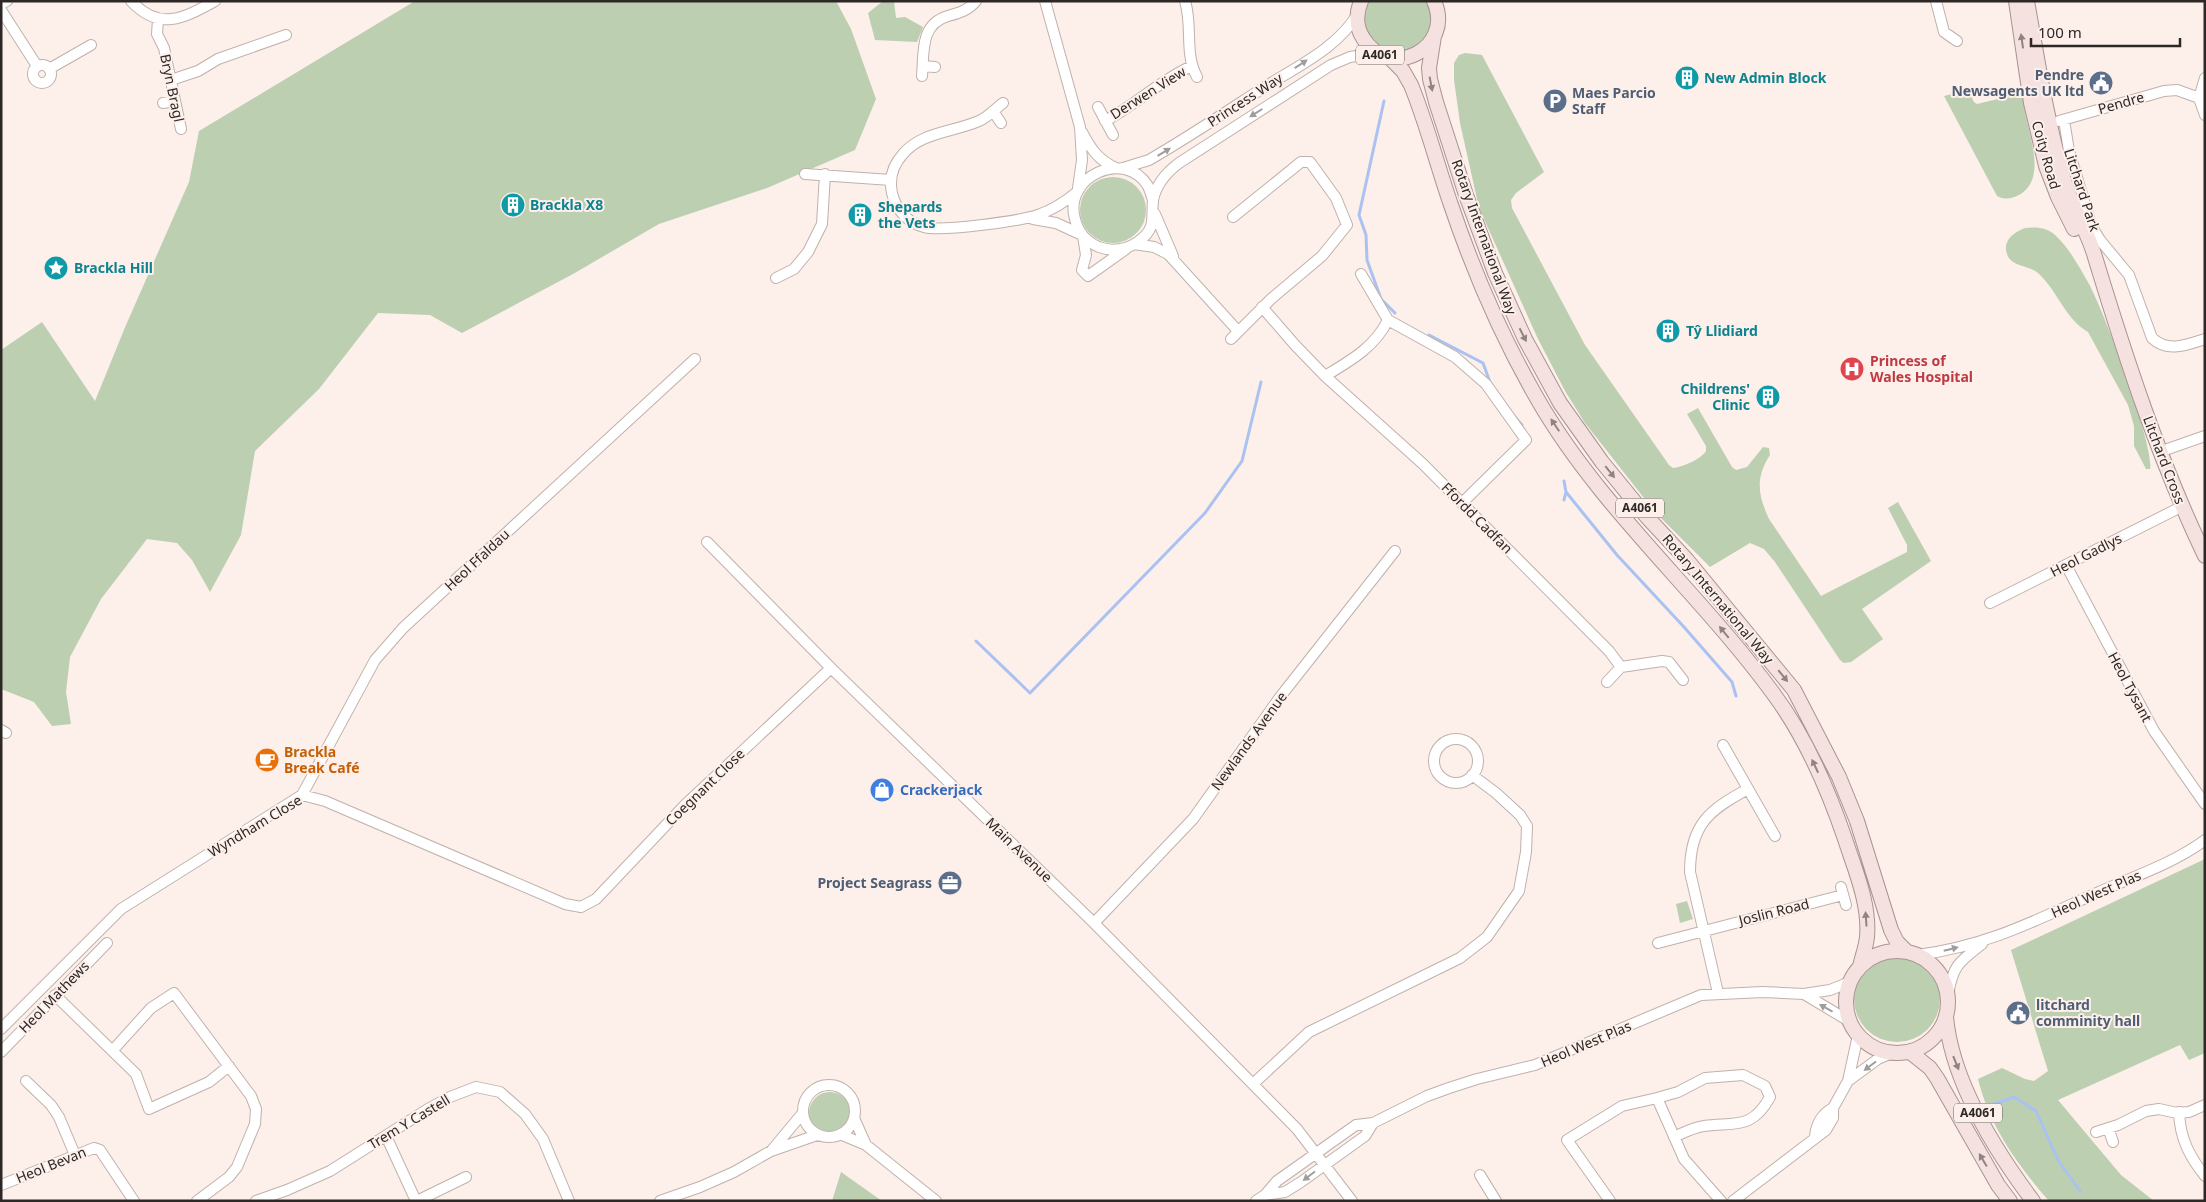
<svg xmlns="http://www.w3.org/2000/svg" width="2206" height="1202" viewBox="0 0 2206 1202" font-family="'Noto Sans',sans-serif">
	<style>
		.green { fill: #bccfb1 }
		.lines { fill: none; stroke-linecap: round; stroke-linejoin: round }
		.stream { stroke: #aac2f1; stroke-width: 3 }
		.minor-casing { stroke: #bfb1ac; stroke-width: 12 }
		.major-casing { stroke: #a99392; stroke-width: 16 }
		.minor { stroke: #fff; stroke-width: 10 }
		.major { stroke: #f4e1e0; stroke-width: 14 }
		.oneway { fill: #908483 }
		.oneway2 { fill: #a09e9d }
		.labels { text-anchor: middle; stroke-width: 4; stroke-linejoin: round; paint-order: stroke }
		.shield { fill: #fdefea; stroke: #6b6461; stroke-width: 1 }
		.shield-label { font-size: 12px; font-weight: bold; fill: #2d2826 }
		.service-label { font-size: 14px; font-weight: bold; fill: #4e5e75; stroke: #fdefea; text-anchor: end }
		.culture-label { font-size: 14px; font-weight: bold; fill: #0d838f; stroke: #fdefea; text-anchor: start }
		.street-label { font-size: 14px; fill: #2d2826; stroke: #fdefea }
		.health-label { font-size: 14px; font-weight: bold; fill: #be3a42; stroke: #fdefea; text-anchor: start }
		.food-label { font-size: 14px; font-weight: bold; fill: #c56008; stroke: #fdefea; text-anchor: start }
		.shop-label { font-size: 14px; font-weight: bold; fill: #366cbe; stroke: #fdefea; text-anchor: start }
	</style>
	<rect width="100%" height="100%" fill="#fdefea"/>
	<path class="green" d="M415,1H836L851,29L876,99L855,150L767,188L659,224L573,274L462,333L430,315L378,313L319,389L255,451L241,535L210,592L192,560L177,543L147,539L101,599L70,657L66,692L71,724L52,726L34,702L1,689V350L42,322L95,401L126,325L189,182L199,131Z
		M883,1H894L896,18L905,17L923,27L917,42L875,40L868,13Z
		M1369,1H1427C1438,24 1425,52 1398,52C1372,53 1357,23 1369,1Z
		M1465,53L1482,55L1544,172L1516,193L1511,200L1512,208L1585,345L1669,465L1673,468C1683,467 1701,459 1706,451V446L1687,414L1698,408L1732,467L1736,470L1747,467L1763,447L1769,448L1770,455C1755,478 1758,495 1769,519L1821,596L1907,552V545L1888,508L1898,502L1931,561L1862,609L1883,639L1851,662L1844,663L1840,660L1775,562L1764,549L1750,543L1710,567L1655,512L1585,423L1565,391L1538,339L1479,208L1460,123L1454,80V63L1459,55Z
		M1968,90L1974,102L1977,104L2023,93C2022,124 2052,176 2019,195C2011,199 2005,200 1997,196L1944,96Z
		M1080 210a33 33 0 1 1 66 0a33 33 0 1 1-66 0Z
		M2025,228C2035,227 2045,227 2054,234C2068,246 2080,268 2089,284C2103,309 2155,447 2150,469H2146L2134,446V426L2128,405L2088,332C2064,318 2058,291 2038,273C2029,265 2011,267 2007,254C2002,241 2014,232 2025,228Z
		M2205,859V1053L2189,1060L2180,1045L2058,1100L2121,1175L2154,1201H2049C2017,1164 1990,1127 1978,1079L2002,1068L2025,1079L2034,1081L2048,1071L2011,950Z
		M1687,901L1693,919L1680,923L1676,904Z
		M1854 999a43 43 0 1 1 86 0a43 43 0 1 1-86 0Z
		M809 1113a21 21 0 1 1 42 0a21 21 0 1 1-42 0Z
		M841,1172L882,1201H832Z"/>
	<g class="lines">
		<path class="stream" d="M1384,101L1359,215L1366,235L1367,260L1381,299L1395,313
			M1429,335L1483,363L1491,385
			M1514,416L1522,425
			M1564,481L1566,492L1564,500
			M1566,492L1617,555L1684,627L1732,682L1736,696
			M976,641L1030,693L1205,513L1242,461L1261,382
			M1992,1105L2014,1097L2036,1111L2058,1160L2080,1191"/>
		<defs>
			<path id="minor" d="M131,1C160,32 184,18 215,1
				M1045,1L1080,127L1082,160L1078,188
				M1185,1C1193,27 1184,53 1197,77
				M1936,1L1944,32L1957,41
				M1,4L7,1
				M1,10L37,66
				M158,19L157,34L164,48L181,129
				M33 74a9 9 0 1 1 18 0a9 9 0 1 1-18 0Z
				M923,66L935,67
				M49,69L91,45
				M922,76C924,52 920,24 948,16C959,13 969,10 976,1
				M2205,78L2199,98L2205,115
				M171,80L198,71L218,59L286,35
				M163,103L175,101
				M1003,103C995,109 988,117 979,121C954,132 921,132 903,154C893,165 889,179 892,193C896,210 908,223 924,227C940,232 1020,221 1038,215C1052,210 1065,202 1077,192
				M1098,107L1113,135
				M993,111L1001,123
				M2064,120L2069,151L2092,227L2100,240L2129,275L2152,338C2168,353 2186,345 2205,339
				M1105,121C1136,105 1160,80 1192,66
				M2059,121L2164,91L2177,90L2205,100
				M1082,132C1091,149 1098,160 1116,168
				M1123,168L1149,160C1187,138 1223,114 1260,90C1292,69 1339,48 1358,13
				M805,174L891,180
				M1153,201C1152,196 1150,191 1148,186C1124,148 1063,177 1075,219C1078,232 1087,242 1099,247C1112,252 1127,250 1139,241C1157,228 1151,217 1153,200C1156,185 1167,172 1179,163L1331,65L1350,57L1376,53
				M1155,214L1173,256
				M1033,219L1056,223L1082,235
				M1083,236L1086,255L1082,270L1088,276L1126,249
				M1134,244L1154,247L1168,254L1238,331
				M776,278L794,269L808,252L822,224L825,174
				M1262,307L1295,345L1325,376C1350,361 1375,347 1388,320L1361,274
				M1388,320L1455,357L1486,384L1526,440L1462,503
				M1231,339L1271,299L1322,256L1347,225L1336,198L1310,162H1301L1233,217
				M1325,376L1423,464L1609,651L1621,667L1662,661L1669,662L1683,680
				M2159,452L2205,436
				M707,542L831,668L1094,923L1297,1129L1352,1201
				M2066,565L2154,731L2205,804
				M1990,603L2181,507
				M1607,682L1621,667
				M1,730L6,733
				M1434 761a22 22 0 1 1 44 0a22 22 0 1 1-44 0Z
				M1723,745L1775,836
				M302,795L375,660L403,628L695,359
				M1841,887L1846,905
				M1094,923L1193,819L1280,697L1395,551
				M1658,943L1843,895
				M1917,955C1988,946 2036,920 2099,892C2135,876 2174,863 2205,840
				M1718,993L1690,872C1690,825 1709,810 1748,789
				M1804,994L1849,1021
				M55,995L136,1074L149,1109L209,1082L229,1066
				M1948,995C1953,965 1959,962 1982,944
				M1,1029L121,909L302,795L325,801L565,904L581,907L596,899L685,805L831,668
				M113,1050L151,1008L174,993L251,1096L256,1109L255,1124L237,1167L229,1177L197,1201
				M1,1052L107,943
				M26,1081L51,1105L59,1117L75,1155
				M1848,1081L1878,1059L1892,1053
				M1253,1084L1309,1032L1460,958L1487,937L1519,891L1526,852L1527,826L1520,815L1496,793L1472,775
				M803 1111a26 26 0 1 1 52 0a26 26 0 1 1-52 0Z
				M1657,1098L1678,1092L1705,1078L1743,1075L1765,1086L1770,1097C1752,1130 1735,1122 1704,1126C1694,1127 1683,1133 1674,1137
				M2179,1112C2180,1138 2189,1156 2205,1176
				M854,1118L866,1145
				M2108,1128L2113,1142
				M2096,1132L2118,1125L2146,1111L2159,1109L2177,1113L2189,1112L2205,1105
				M842,1135L866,1145L936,1201
				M386,1136L416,1201
				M1815,1137C1816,1124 1822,1114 1833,1108
				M772,1150L802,1114
				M1480,1175L1496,1201
				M1,1185L94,1148L100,1150L134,1201
				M1265,1195L1285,1192L1301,1182L1365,1136L1373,1123
				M256,1201L287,1190L330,1171L428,1109L450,1097L476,1087L500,1092L525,1114L543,1139L569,1201
				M417,1201L466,1177
				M660,1201L700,1187L734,1172L771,1151L817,1135
				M1256,1201L1265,1195L1277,1181L1356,1125L1373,1123L1427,1096L1449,1088L1477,1079L1535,1065L1701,995L1763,992L1804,994L1830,990L1850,982
				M1610,1201L1567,1140L1622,1106L1657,1098L1684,1159L1721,1201
				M1733,1201L1826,1130L1833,1118V1108L1848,1081L1858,1035"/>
			<path id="major" d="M1361,1C1356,13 1356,27 1363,38C1390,82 1455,48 1434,1
				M2016,1L2031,103L2046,166L2058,197L2074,229
				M2027,1C2038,62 2047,124 2065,183C2073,209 2088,232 2095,257C2126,359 2159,460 2205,556
				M1434,36L1429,68L1430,79L1436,102L1466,195L1495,273L1525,339L1560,403L1602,462L1647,517L1687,560L1794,690L1839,777L1857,821L1891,930L1897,942L1907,952
				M1390,58L1403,71L1411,85C1427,124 1437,165 1451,205C1474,273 1502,338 1538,400C1601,509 1699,592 1773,693C1805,736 1828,789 1845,839C1855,870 1870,904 1867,937C1866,947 1862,957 1860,967
				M1846 1002a51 51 0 1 1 102 0a51 51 0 1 1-102 0Z
				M1946,1017C1952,1082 1994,1149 2033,1201
				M1910,1052L1930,1068L1937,1078L1998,1185L2010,1201"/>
		</defs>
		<use href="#minor" class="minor-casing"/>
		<use href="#major" class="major-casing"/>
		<use href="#minor" class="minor"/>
		<use href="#major" class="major"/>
	</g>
	<defs><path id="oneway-solid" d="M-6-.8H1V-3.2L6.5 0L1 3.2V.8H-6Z" transform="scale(1.25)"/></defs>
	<g class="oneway">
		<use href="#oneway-solid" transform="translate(2022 41) rotate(-98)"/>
		<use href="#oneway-solid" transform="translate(1431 84) rotate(79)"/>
		<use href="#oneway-solid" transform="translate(1523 335) rotate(63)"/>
		<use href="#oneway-solid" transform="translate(1555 425) rotate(-124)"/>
		<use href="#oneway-solid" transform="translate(1610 472) rotate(51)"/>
		<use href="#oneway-solid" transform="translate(1724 632) rotate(-129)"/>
		<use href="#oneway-solid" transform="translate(1783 676) rotate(51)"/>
		<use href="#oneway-solid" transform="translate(1815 766) rotate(-115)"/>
		<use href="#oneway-solid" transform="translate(1866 919) rotate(-94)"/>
		<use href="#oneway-solid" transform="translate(1956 1063) rotate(68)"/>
		<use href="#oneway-solid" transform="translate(1983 1160) rotate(-121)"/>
	</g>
	<g class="oneway2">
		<use href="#oneway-solid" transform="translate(1301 64) rotate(-33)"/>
		<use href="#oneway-solid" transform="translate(1256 113) rotate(148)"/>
		<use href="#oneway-solid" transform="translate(1164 152) rotate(-31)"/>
		<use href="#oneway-solid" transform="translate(1951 949) rotate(-14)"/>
		<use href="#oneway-solid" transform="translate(1826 1008) rotate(-151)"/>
		<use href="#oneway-solid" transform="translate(1870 1066) rotate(143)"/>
		<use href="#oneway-solid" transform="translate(1309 1176) rotate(143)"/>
	</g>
	<defs>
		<symbol id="building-disc" viewBox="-11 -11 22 22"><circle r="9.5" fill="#0f9aa8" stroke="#fdefea"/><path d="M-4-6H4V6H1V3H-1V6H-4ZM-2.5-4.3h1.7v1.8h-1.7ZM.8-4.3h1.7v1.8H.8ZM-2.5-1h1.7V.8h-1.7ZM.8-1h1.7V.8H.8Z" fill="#fff"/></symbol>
		<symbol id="civic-disc" viewBox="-11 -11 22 22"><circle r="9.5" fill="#5c6f8a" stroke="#fdefea"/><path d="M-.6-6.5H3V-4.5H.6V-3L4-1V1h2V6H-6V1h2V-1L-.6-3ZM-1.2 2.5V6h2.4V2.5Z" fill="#fff"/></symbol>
		<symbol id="parking-disc" viewBox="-11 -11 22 22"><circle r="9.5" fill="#5c6f8a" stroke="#fdefea"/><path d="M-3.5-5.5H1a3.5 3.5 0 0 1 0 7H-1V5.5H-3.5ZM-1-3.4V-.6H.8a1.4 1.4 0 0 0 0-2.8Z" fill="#fff"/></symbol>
		<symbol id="sight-disc" viewBox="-11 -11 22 22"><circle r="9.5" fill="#0f9aa8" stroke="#fdefea"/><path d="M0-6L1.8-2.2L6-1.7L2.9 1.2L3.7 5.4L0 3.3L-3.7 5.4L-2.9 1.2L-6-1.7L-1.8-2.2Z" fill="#fff"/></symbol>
		<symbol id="hospital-disc" viewBox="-11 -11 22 22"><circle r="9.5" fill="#e0444e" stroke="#fdefea"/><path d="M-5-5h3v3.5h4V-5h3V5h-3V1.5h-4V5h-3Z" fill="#fff"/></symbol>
		<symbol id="cafe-disc" viewBox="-11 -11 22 22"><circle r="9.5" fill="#e8710a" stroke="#fdefea"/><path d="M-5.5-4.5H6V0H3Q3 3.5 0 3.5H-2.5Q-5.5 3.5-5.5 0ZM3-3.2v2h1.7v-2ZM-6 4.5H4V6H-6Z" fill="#fff"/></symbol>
		<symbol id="shop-disc" viewBox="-11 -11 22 22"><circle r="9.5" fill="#3f7fe0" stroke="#fdefea"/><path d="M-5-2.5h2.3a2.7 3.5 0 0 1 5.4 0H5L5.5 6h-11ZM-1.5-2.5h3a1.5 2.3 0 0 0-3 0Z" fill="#fff"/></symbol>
		<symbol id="office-disc" viewBox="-11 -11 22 22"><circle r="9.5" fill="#5c6f8a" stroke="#fdefea"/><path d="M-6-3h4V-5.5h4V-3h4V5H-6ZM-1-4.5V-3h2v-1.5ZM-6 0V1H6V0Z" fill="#fff"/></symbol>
	</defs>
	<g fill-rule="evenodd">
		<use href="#building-disc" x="1673" y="64" width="28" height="28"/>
		<use href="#civic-disc" x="2087" y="69" width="28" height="28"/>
		<use href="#parking-disc" x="1541" y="87" width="28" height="28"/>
		<use href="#building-disc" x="499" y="191" width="28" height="28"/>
		<use href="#building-disc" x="846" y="201" width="28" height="28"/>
		<use href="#sight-disc" x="42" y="254" width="28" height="28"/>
		<use href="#building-disc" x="1654" y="317" width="28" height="28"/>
		<use href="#hospital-disc" x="1838" y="355" width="28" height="28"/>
		<use href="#building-disc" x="1754" y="383" width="28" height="28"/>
		<use href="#cafe-disc" x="253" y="746" width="28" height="28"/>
		<use href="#shop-disc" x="868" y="776" width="28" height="28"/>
		<use href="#office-disc" x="936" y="869" width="28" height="28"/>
		<use href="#civic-disc" x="2004" y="999" width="28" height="28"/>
	</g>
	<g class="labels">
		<g class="shield">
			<rect x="1356" y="45.5" width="48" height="19" rx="4"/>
			<rect x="1616" y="498.5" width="48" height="19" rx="4"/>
			<rect x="1954" y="1103.5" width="48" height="19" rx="4"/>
		</g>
		<g class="shield-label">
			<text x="1380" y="59">A4061</text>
			<text x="1640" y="512">A4061</text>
			<text x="1978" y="1117">A4061</text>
		</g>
		<g class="service-label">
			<text x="2084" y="80">Pendre<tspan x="2084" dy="16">Newsagents UK ltd</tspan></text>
			<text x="1572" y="98" text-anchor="start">Maes Parcio<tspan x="1572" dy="16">Staff</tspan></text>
			<text x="932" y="888">Project Seagrass</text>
			<text x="2036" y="1010" text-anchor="start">litchard<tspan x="2036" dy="16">comminity hall</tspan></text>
		</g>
		<g class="culture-label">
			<text x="1704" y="83">New Admin Block</text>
			<text x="530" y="210">Brackla X8</text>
			<text x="878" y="212">Shepards<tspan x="878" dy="16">the Vets</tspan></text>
			<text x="74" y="273">Brackla Hill</text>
			<text x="1686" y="336">Tŷ Llidiard</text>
			<text x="1750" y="394" text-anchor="end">Childrens'<tspan x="1750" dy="16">Clinic</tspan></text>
		</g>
		<g class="street-label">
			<text transform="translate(172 88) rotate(78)" y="5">Bryn Bragl</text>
			<text transform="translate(1148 93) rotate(-32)" y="5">Derwen View</text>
			<text transform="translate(1245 100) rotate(-33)" y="5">Princess Way</text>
			<text transform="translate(2121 103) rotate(-16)" y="5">Pendre</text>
			<text transform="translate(2046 155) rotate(74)" y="5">Coity Road</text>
			<text transform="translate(2082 190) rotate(72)" y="5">Litchard Park</text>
			<text transform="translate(1484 237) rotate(70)" y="5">Rotary International Way</text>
			<text transform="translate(2164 460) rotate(69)" y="5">Litchard Cross</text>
			<text transform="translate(1477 518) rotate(45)" y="5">Ffordd Cadfan</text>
			<text transform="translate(2086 555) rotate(-27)" y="5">Heol Gadlys</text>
			<text transform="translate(477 560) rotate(-43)" y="5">Heol Ffaldau</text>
			<text transform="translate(1718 599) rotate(50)" y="5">Rotary International Way</text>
			<text transform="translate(2130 687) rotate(62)" y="5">Heol Tysant</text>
			<text transform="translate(1249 741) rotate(-54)" y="5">Newlands Avenue</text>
			<text transform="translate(705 787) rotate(-44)" y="5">Coegnant Close</text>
			<text transform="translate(255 826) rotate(-31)" y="5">Wyndham Close</text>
			<text transform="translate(1019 850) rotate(44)" y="5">Main Avenue</text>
			<text transform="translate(2096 894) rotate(-24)" y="5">Heol West Plas</text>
			<text transform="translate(1774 912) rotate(-14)" y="5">Joslin Road</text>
			<text transform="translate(54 997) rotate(-46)" y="5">Heol Mathews</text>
			<text transform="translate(1586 1044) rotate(-23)" y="5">Heol West Plas</text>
			<text transform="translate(409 1122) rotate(-31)" y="5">Trem Y Castell</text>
			<text transform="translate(51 1165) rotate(-22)" y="5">Heol Bevan</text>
		</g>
		<g class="health-label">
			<text x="1870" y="366">Princess of<tspan x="1870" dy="16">Wales Hospital</tspan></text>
		</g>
		<g class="food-label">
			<text x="284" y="757">Brackla<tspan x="284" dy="16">Break Café</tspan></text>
		</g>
		<g class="shop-label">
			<text x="900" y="795">Crackerjack</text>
		</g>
	</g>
	<rect width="2206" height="1202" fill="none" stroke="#2d2826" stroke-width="5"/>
	<path d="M2031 38v8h149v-8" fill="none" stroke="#2d2826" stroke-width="2.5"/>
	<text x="2038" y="38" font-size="15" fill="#2d2826" stroke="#fdefea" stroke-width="4" paint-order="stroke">100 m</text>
</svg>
